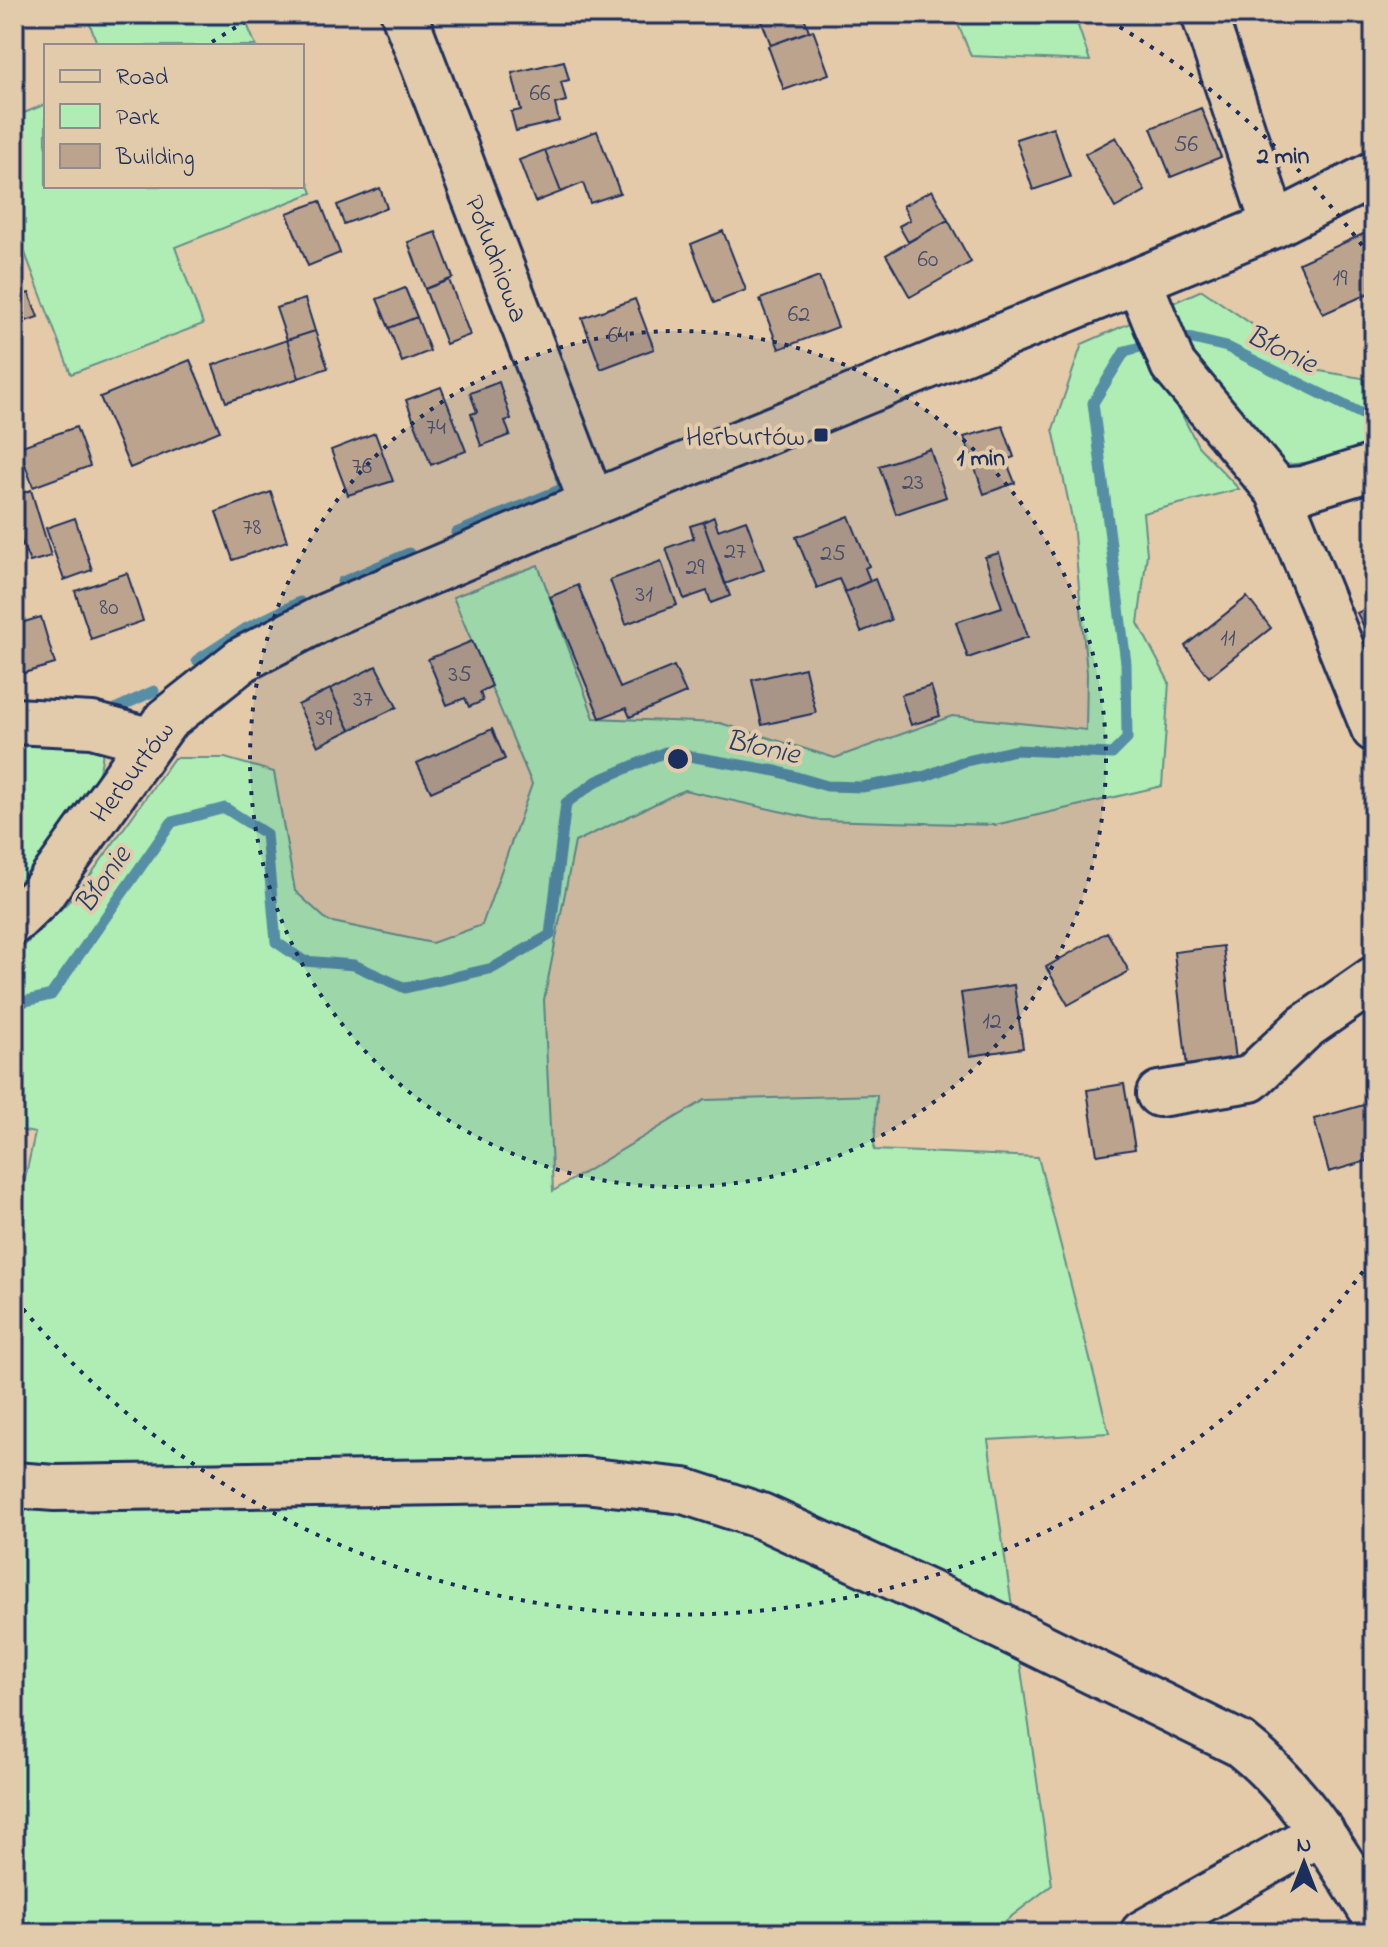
<svg xmlns="http://www.w3.org/2000/svg" width="1388" height="1947" viewBox="0 0 1388 1947" font-family="'Indie Flower',sans-serif">
	<style>
		.green { fill: #afedb4; stroke: #658e89; stroke-width: 2 }
		.lines { fill: none; stroke-linecap: round; stroke-linejoin: round }
		.stream { stroke: #568ea5; stroke-width: 11 }
		.building { fill: #bca38e; stroke: #1b2f5e; stroke-width: 2 }
		.minor-casing { stroke: #1b2f5e; stroke-width: 50 }
		.minor { stroke: #e2cbab; stroke-width: 44 }
		.ring { fill: none; stroke: #1b2f5e; stroke-width: 4; stroke-dasharray: 4 8 }
		.poi-dot { fill: #1b2f5e; stroke: #e2cbab; stroke-width: 3 }
		.labels { text-anchor: middle; stroke-width: 8; stroke-linejoin: round; paint-order: stroke }
		.number-label { font-size: 24px; fill: #434c6a }
		.street-label { font-size: 28px; fill: #1b2f5e; stroke: #e2cbab }
		.poi-label { font-size: 28px; fill: #1b2f5e; stroke: #e2cbab; text-anchor: end }
		.water-label { font-size: 30px; font-style: italic; fill: #253f6a; stroke: #e2cbab }
		.centre { fill: #1b2f5e; stroke: #e2cbab; stroke-width: 4 }
		.ring-label { font-size: 24px; text-anchor: middle; font-weight: bold; fill: #1b2f5e; stroke: #e2cbab; stroke-width: 8; stroke-linejoin: round; paint-order: stroke }
	</style>
	<rect width="100%" height="100%" fill="#e4caa8"/>
	<filter id="ink" filterUnits="userSpaceOnUse"><feTurbulence type="fractalNoise" baseFrequency=".0125" numOctaves="2"/><feDisplacementMap in="SourceGraphic" scale="16" xChannelSelector="R" yChannelSelector="G"/><feConvolveMatrix kernelMatrix="1 2 1 2 8 2 1 2 1" color-interpolation-filters="sRGB"/></filter>
	<g filter="url(#ink)">
		<path class="green" d="M86,14H243L256,46H98Z
			M954,14H1074L1090,61L971,56Z
			M46,104V186H302V167L312,193L175,247L203,324L71,374L14,224V117Z
			M1202,290L1320,371L1374,380V455L1286,465L1255,444L1219,410L1166,306Z
			M1139,319L1164,380L1198,446L1239,489L1143,513L1147,554L1138,623L1169,682L1162,786L995,825L819,820L684,790L575,842L544,1000L553,1191L705,1100L877,1095L874,1150L1038,1157L1109,1433L988,1440L1052,1885L990,1933H14V1229L35,1133L14,1129V956L79,891L174,758H225L274,772L295,891L328,921L432,943L482,925L532,784L453,597L538,565L594,718L720,723L835,758L952,716L1086,730L1087,673L1073,523L1053,429L1082,344Z
			M14,740L86,742L102,749C108,788 38,858 14,888Z"/>
		<g class="lines">
			<path class="stream" d="M1172,338L1180,336L1227,347L1374,420
				M456,533L564,488L560,477
				M342,582L409,553
				M197,660L245,629L300,602
				M117,708L154,691
				M14,1004L51,995L172,822L225,808L266,834L276,942L304,961L354,965L405,988L493,968L550,935L566,803L597,781L665,752L776,771L827,786L862,787L926,776L962,762L1016,750L1112,754L1127,739L1126,663L1093,403L1125,351L1156,343"/>
		</g>
		<path class="building" d="M759,14H803L809,31L771,45Z
			M813,30L829,74L784,90L768,46Z
			M564,61L569,80L561,82L566,101L555,104L559,121L516,131L511,112L521,110L512,73Z
			M1201,108L1221,157L1171,177L1151,128Z
			M1053,127L1070,177L1033,190L1016,139Z
			M597,131L620,193L590,203L583,183L561,192L545,150Z
			M1116,137L1145,191L1115,208L1085,154Z
			M545,150L561,192L535,202L519,160Z
			M380,188L387,208L344,224L337,205Z
			M932,190L948,220L908,242L899,226L910,220L903,206Z
			M320,201L340,253L308,266L287,213Z
			M948,220L971,262L910,297L886,255Z
			M1372,230L1374,291L1323,314L1299,263Z
			M723,231L746,290L714,303L691,244Z
			M436,232L453,278L425,289L408,242Z
			M819,277L838,327L779,349L760,299Z
			M449,280L470,335L446,344L425,289Z
			M405,288L417,317L389,328L377,299Z
			M29,293L38,317L14,325V298Z
			M305,299L315,331L287,340L276,308Z
			M635,299L654,349L601,369L582,318Z
			M417,317L430,351L402,362L389,328Z
			M315,331L328,368L299,378L287,340Z
			M287,340L299,378L226,402L213,365Z
			M190,360L220,431L130,468L100,397Z
			M499,382L511,419L505,421L510,435L481,446L471,414L477,412L470,393Z
			M441,387L466,451L431,465L406,400Z
			M1003,426L1014,457L1006,460L1015,483L984,494L964,437Z
			M76,427L90,466L33,487L19,447Z
			M375,433L393,481L348,495L331,450Z
			M930,449L946,497L896,514L879,466Z
			M31,490L51,556L30,562L14,525V496Z
			M271,492L287,541L233,560L216,512Z
			M849,516L869,566L865,568L870,581L845,592L839,579L817,588L796,537Z
			M714,517L718,530L746,520L764,570L725,584L703,522Z
			M75,518L92,570L64,580L46,528Z
			M703,522L730,596L711,603L707,591L684,599L666,548L694,538L690,526Z
			M999,553L1028,637L968,658L956,622L1002,607L985,557Z
			M661,561L677,605L626,624L610,580Z
			M127,573L143,621L91,639L75,591Z
			M875,579L891,620L861,632L845,592Z
			M578,585L620,688L674,666L686,693L630,717L626,708L600,718L550,597Z
			M1247,597L1271,628L1209,677L1185,646Z
			M1374,605V646L1357,613Z
			M41,617L55,664L14,676V625Z
			M472,641L492,686L480,692L483,701L469,707L465,698L447,705L428,659Z
			M376,666L397,707L350,730L330,689Z
			M805,668L816,713L762,725L752,680Z
			M931,686L940,716L911,725L901,695Z
			M330,689L350,730L318,746L298,705Z
			M492,729L505,759L431,792L417,763Z
			M1107,932L1129,971L1068,1005L1046,967Z
			M1223,946L1236,1061L1187,1067L1174,952Z
			M1014,985L1023,1048L970,1056L961,993Z
			M1124,1084L1135,1149L1097,1155L1087,1090Z
			M1374,1102V1159L1329,1172L1314,1119Z"/>
		<g class="lines">
			<defs>
				<path id="minor" d="M404,14L592,503
					M1204,14L1274,225
					M1139,281L1173,365L1278,491L1374,729
					M1278,491L1303,489L1374,467
					M14,721L92,725L148,740
					M14,921L41,895L166,720L243,659L326,616L592,503L1274,225L1374,174
					M1159,1094L1250,1079L1305,1027L1374,979
					M14,1485L55,1488L583,1480L684,1491L761,1516L998,1625L1240,1744C1299,1790 1335,1852 1374,1915
					M1143,1933L1322,1832"/>
			</defs>
			<use href="#minor" class="minor-casing"/>
			<use href="#minor" class="minor"/>
		</g>
	</g>
	<circle cx="678" cy="759" r="428" fill="#1b2f5e" fill-opacity=".12"/>
	<g class="ring">
		<circle cx="678" cy="759" r="428"/>
		<path d="M1370 1262A855 855 0 0 1 18 1303M212 42A855 855 0 0 1 257 15M1099 15A855 855 0 0 1 1370 256"/>
	</g>
	<rect class="poi-dot" x="813" y="427" width="16" height="16" rx="4"/>
	<g class="labels">
		<g class="number-label">
			<text x="540" y="100">66</text>
			<text x="1186" y="151">56</text>
			<text x="928" y="266">60</text>
			<text x="1340" y="285">19</text>
			<text x="799" y="321">62</text>
			<text x="618" y="342">64</text>
			<text x="436" y="434">74</text>
			<text x="362" y="473">76</text>
			<text x="913" y="489">23</text>
			<text x="252" y="534">78</text>
			<text x="735" y="558">27</text>
			<text x="833" y="560">25</text>
			<text x="695" y="574">29</text>
			<text x="644" y="601">31</text>
			<text x="109" y="614">80</text>
			<text x="1228" y="645">11</text>
			<text x="460" y="681">35</text>
			<text x="363" y="706">37</text>
			<text x="324" y="725">39</text>
			<text x="992" y="1028">12</text>
		</g>
		<g class="street-label">
			<text transform="translate(498 258) rotate(69)" y="10">Południowa</text>
			<text transform="translate(131 771) rotate(-53)" y="10">Herburtów</text>
		</g>
		<g class="poi-label">
			<text x="805" y="445">Herburtów</text>
		</g>
		<g class="water-label">
			<text transform="translate(1282 348) rotate(26)" y="10">Błonie</text>
			<text transform="translate(763 746) rotate(12)" y="10">Błonie</text>
			<text transform="translate(102 879) rotate(-55)" y="10">Błonie</text>
		</g>
	</g>
	<circle cx="678" cy="759" r="12" class="centre"/>
	<g class="ring-label">
		<text x="1283" y="163">2 min</text>
		<text x="981" y="465">1 min</text>
	</g>
	<rect width="1388" height="1947" fill="none" stroke="#e2cbab" stroke-width="48"/>
	<rect x="24" y="24" width="1340" height="1899" fill="none" stroke="#1b2f5e" stroke-width="3" filter="url(#ink)"/>
	<rect x="44" y="44" width="260" height="144" fill="#e2cbab" stroke="#928d8c" stroke-width="2"/>
	<rect x="60" y="70" width="40" height="12" fill="#e2cbab" stroke="#928d8c" stroke-width="2"/>
	<text x="116" y="84" font-size="24" fill="#1b2f5e">Road</text>
	<rect x="60" y="104" width="40" height="24" fill="#afedb4" stroke="#928d8c" stroke-width="2"/>
	<text x="116" y="124" font-size="24" fill="#1b2f5e">Park</text>
	<rect x="60" y="144" width="40" height="24" fill="#bca38e" stroke="#928d8c" stroke-width="2"/>
	<text x="116" y="164" font-size="24" fill="#1b2f5e">Building</text>
	<g transform="translate(1304 1863)" stroke="#e2cbab" stroke-width="6" paint-order="stroke">
	<path d="M0-6L14 30L0 20L-14 30Z" fill="#1b2f5e"/>
	<text y="-12" font-size="22" font-weight="bold" text-anchor="middle" fill="#1b2f5e">N</text>
	</g>
</svg>
